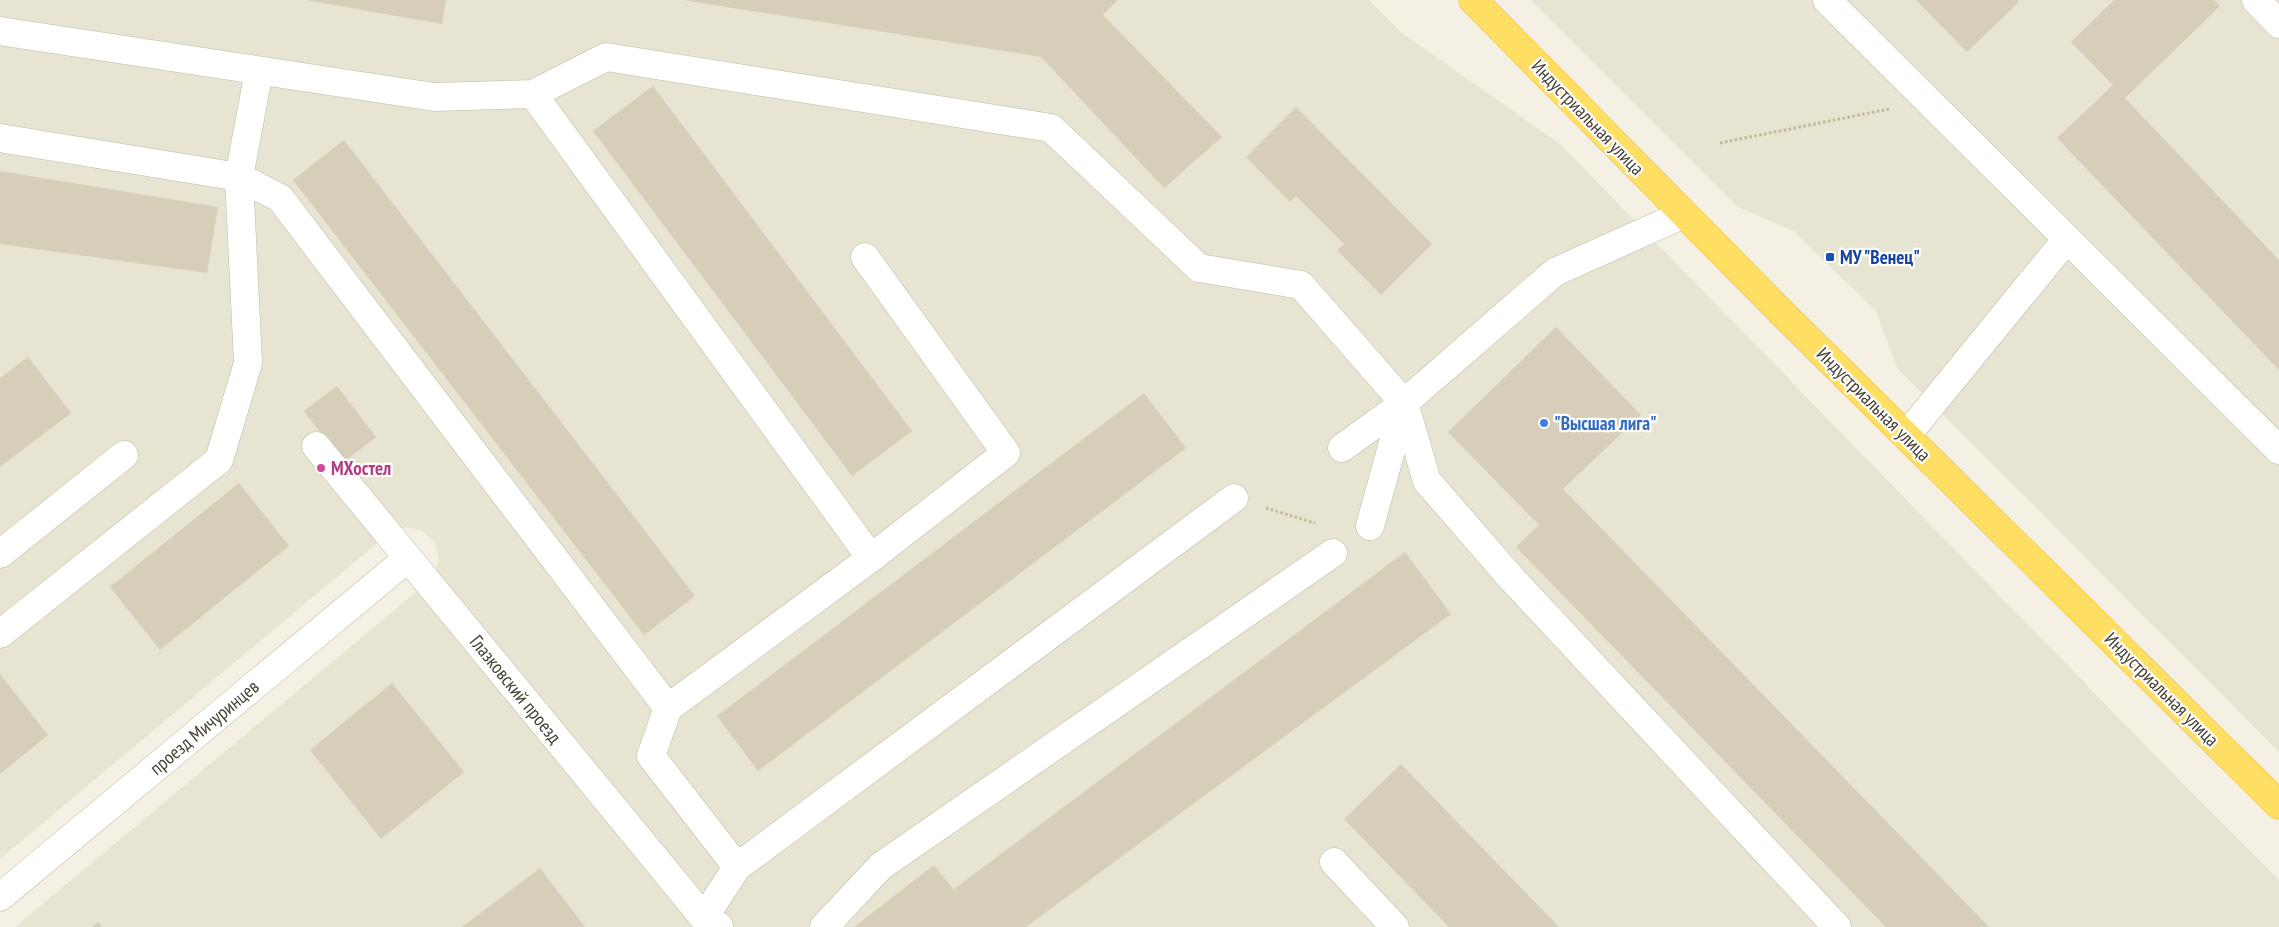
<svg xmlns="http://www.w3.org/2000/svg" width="2279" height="927" viewBox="0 0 2279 927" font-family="'PT Sans Narrow',sans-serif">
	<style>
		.residential { fill: #e8e4d2 }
		.building { fill: #d6ceb9 }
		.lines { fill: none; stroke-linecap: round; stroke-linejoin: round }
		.minor-casing { stroke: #c0baa6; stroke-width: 29 }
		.highway-casing { stroke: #ebba28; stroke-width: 29 }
		.path { stroke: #c3b896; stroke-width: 3; stroke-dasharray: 2.5 2.5; stroke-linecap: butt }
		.minor { stroke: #fff; stroke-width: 28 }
		.highway { stroke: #ffde64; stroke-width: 28 }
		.transit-dot { fill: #1a4fb4; stroke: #fff; stroke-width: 2 }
		.shop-dot { fill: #3f7fe0; stroke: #fff; stroke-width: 2 }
		.hotel-dot { fill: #d1479c; stroke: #fff; stroke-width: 2 }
		.labels { text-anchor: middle; stroke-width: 4.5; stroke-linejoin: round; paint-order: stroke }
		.street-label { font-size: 19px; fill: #474134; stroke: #fff }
		.transit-label { font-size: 19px; font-weight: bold; fill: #164399; stroke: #fff; text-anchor: start }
		.shop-label { font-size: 19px; font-weight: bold; fill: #366cbe; stroke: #fff; text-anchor: start }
		.hotel-label { font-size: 19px; font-weight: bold; fill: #b23c85; stroke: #fff; text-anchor: start }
	</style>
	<rect width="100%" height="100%" fill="#f4f1e4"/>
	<path class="residential" d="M0,0H1369L1402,33L1560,144L2181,782L2279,880V927H15L428,582L435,572L439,561L435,543L422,530L404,527L388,534L0,859Z
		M1531,0H2279V752L1897,368L1876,311L1793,231L1738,207Z"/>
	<path class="building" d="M306,0H446L442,24Z
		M683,0H1118L1103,15L1222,137L1164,188L1041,57Z
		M1916,0H2017L2019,2L1967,52Z
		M2114,0H2214L2220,6L2125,98L2279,260V370L2057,138L2113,85L2071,42Z
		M653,86L912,431L852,476L593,131Z
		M1296,107L1432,244L1381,295L1337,250L1344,244L1296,196L1290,202L1246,157Z
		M344,140L695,596L644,635L293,180Z
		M0,171L218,207L207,273L0,244Z
		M1556,327L1641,415L1563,489L1989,927H1886L1516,547L1539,525L1448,432Z
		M28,357L71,413L0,467V378Z
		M337,386L376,437L343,463L304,411Z
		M1144,393L1186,448L758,771L717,716Z
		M239,483L289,546L160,650L110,587Z
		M1405,552L1451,614L1026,927H854L934,865L961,899L954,889Z
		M0,674L48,735L0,774Z
		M392,683L464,772L381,839L310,750Z
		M1401,764L1559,927H1449L1344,819Z
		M540,868L585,927H462Z
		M98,922L102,927H92Z"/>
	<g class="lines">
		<defs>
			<path id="minor" d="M1827,0L2279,450
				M2256,0L2279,24
				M0,31L434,97L533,94L606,57L1051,128L1199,268L1301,285L1404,403L1427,481L1512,579L1837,927
				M259,71L239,177L280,198L668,708
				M533,94L871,558
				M0,138L239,177L248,363L219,460L0,634
				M1906,436L2066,240
				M316,446L704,918L719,926
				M1342,448L1404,403
				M1370,526L1404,403L1555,272L1684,214
				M0,554L124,455
				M1334,862L1395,927
				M737,867L651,756L668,708L871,558L1006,453L865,257
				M0,897L408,558
				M704,918L737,867L1234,498
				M824,927L881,866L1333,553"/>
			<path id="highway" d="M1473,0L1781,312L2279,805"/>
		</defs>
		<use href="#minor" class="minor-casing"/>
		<use href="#highway" class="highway-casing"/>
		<path class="path" d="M1720,143L1889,109
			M1266,508L1315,523"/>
		<use href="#minor" class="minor"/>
		<use href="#highway" class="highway"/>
	</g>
	<rect class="transit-dot" x="1825" y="252" width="10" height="10" rx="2.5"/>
	<circle class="shop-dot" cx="1544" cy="423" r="5"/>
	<circle class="hotel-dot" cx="321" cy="468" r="5"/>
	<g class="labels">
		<g class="street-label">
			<text transform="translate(1588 117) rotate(46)" y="7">Индустриальная улица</text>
			<text transform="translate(1874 404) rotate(45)" y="7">Индустриальная улица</text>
			<text transform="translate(516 689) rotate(51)" y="7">Глазковский проезд</text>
			<text transform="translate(2162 689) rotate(45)" y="7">Индустриальная улица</text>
			<text transform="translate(204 727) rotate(-40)" y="7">проезд Мичуринцев</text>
		</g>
		<g class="transit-label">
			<text x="1840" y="264">МУ "Венец"</text>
		</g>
		<g class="shop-label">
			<text x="1554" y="430">"Высшая лига"</text>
		</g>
		<g class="hotel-label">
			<text x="331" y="475">МХостел</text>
		</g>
	</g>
</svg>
